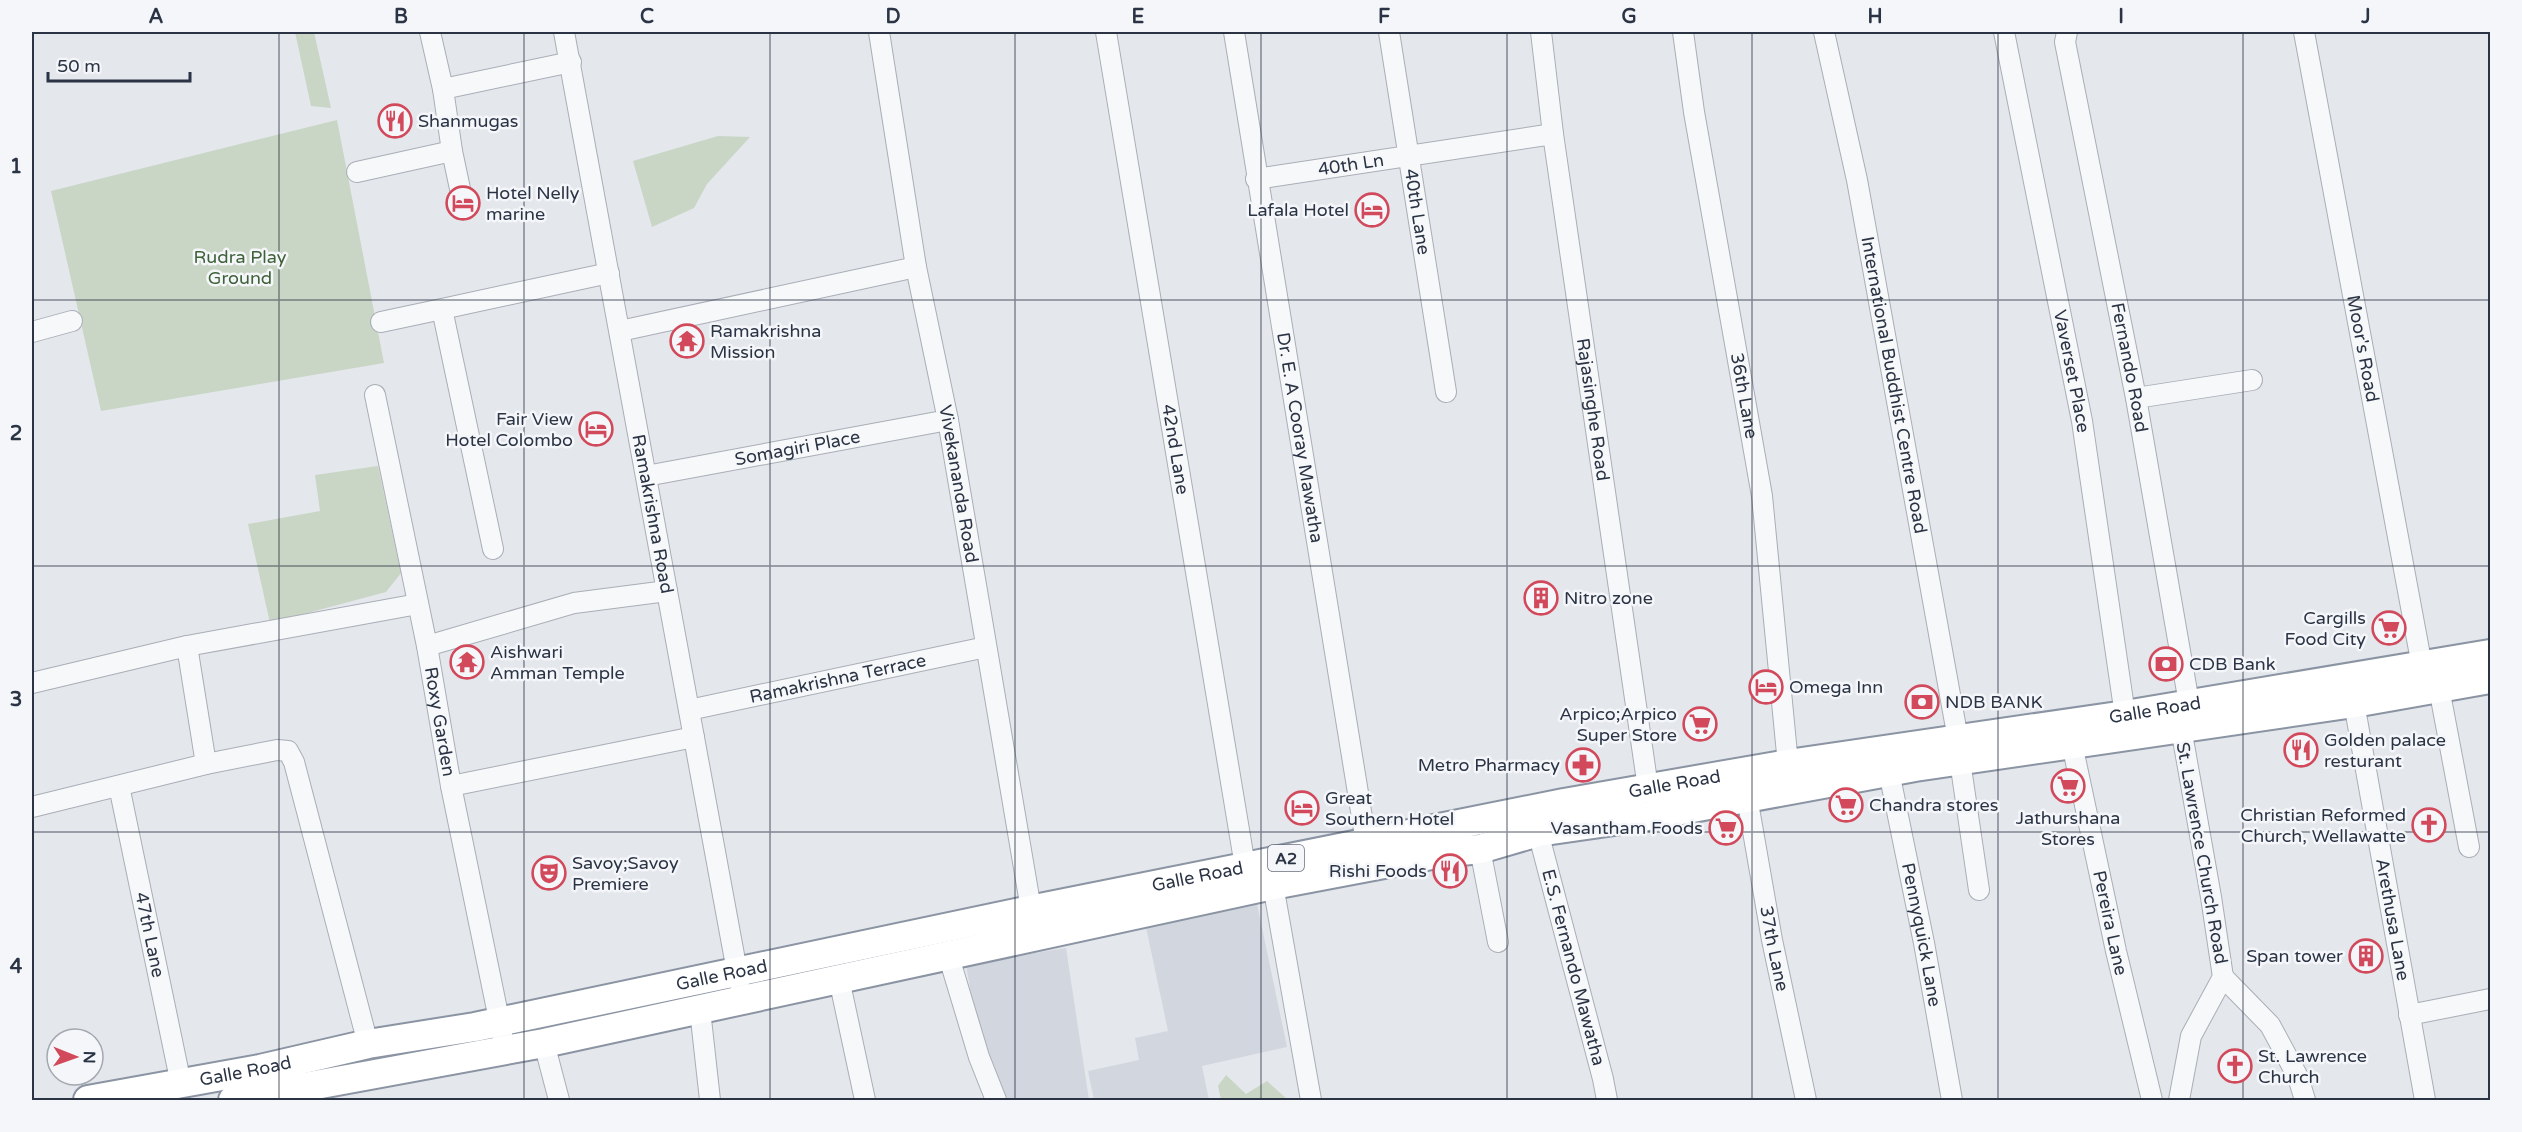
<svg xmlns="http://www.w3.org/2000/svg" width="2522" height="1132" viewBox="0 0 2522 1132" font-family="'Varela Round',sans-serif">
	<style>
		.built { fill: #d2d6de }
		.green { fill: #c9d6c5 }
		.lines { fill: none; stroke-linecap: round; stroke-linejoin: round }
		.minor-casing { stroke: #a9aeb7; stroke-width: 22 }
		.highway-casing { stroke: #8b94a3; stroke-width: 32 }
		.minor { stroke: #f7f8fa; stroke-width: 20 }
		.highway { stroke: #fff; stroke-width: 28 }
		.grid { fill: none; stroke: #2b3445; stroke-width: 1.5; stroke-opacity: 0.55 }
		.labels { text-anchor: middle; stroke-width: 5; stroke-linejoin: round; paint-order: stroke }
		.shield { fill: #f4f6f9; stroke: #676e7b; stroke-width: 1.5 }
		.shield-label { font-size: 16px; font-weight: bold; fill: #2b3445 }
		.poi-label { font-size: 18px; fill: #2b3445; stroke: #f4f6f9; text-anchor: start }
		.street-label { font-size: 18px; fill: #2b3445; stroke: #f4f6f9 }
		.park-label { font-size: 18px; fill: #3f6138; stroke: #f4f6f9 }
		.neatline { fill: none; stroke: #2b3445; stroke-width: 2 }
		.grid-label { font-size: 20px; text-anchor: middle; font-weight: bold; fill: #2b3445 }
	</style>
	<rect width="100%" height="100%" fill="#e4e7ec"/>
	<path class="built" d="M1257,904L1287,1047L1202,1066L1209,1100H1094L1088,1071L1139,1060L1135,1038L1168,1031L1146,927Z
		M1066,948L1089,1100H988L966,964Z"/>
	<path class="green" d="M295,32H314L331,108L311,106Z
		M337,120L384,363L101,411L51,191Z
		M718,136L750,137L707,184L694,208L652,227L633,161Z
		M378,466L401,573L386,592L270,623L248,524L320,511L315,475Z
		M1226,1075L1246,1094L1267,1081L1288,1100H1221L1218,1086Z"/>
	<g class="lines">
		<defs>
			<g id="minor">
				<path d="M430,32L443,89L571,62"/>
				<path id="s1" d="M564,32L739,982"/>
				<path id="s2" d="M879,32L916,267L948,420L1033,921"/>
				<path id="s3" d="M1106,32L1245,866"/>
				<path id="s4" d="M1234,32L1366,842"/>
				<path id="s5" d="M1389,32L1446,392"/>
				<path id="s6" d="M1541,32L1553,134L1648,788"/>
				<path id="s7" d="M1683,32L1694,112L1762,496L1788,764"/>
				<path id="s8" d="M1824,32L1857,180L1958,739"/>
				<path id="s9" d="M2004,32L2082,421L2125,715"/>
				<path id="s10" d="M2067,32L2065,42L2136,398L2189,703"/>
				<path id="s11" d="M2304,32L2422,666"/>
				<path d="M443,89L452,151L463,203"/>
				<path d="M357,172L452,151"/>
				<path id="s12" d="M1256,179L1553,134"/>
				<path d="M381,322L442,309"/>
				<path d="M620,331L916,267"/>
				<path d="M32,332L72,321"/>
				<path id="s13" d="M375,395L427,646L451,786L502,1034"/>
				<path d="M2136,398L2252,380"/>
				<path id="s14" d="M646,476L948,420"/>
				<path d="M493,549L442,309L609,273"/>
				<path d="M427,646L574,603L667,591"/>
				<path d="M32,683L187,646L418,604"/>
				<path d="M2439,688L2469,847"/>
				<path id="s15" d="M2354,703L2425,1100"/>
				<path id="s16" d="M689,710L986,647"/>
				<path id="s17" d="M2072,744L2116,951L2152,1100"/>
				<path d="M1960,761L1979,890"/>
				<path d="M206,764L277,750L288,751L294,762L368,1044"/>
				<path id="s18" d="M1889,772L1924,943L1952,1100"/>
				<path id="s19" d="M119,786L181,1084"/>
				<path d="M451,786L694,737"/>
				<path id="s20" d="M1747,797L1772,940L1806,1100"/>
				<path d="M32,807L206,764L187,646"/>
				<path id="s21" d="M1538,832L1603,1079L1607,1100"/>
				<path d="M1480,849L1498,942"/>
				<path d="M1273,885L1311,1100"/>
				<path d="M948,954L979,1057L996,1100"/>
				<path d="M2223,977L2270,1025L2298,1077L2305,1100"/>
				<path d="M839,979L865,1100"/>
				<path d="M700,1010L710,1100"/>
				<path d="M2409,1015L2490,999"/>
				<path d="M544,1043L559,1100"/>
				<path d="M2179,1100L2191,1036L2223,977L2211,897L2181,728"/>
			</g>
			<g id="highway">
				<path id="s22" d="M88,1100L260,1069L368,1044L475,1027L1030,910L1564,803L1788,764L2125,715L2490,654"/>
				<path d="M233,1100L544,1043L1273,885L1442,853L1480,849L1538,832L1649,816L1915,767L2354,703L2490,679"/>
			</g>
		</defs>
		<use href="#minor" class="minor-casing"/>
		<use href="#highway" class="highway-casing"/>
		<use href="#minor" class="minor"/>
		<use href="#highway" class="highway"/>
	</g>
	<path class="grid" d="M279,32V1100M524,32V1100M770,32V1100M1015,32V1100M1261,32V1100M1507,32V1100M1752,32V1100M1998,32V1100M2243,32V1100M32,300H2490M32,566H2490M32,832H2490"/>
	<defs>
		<symbol id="restaurant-ring" viewBox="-11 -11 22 22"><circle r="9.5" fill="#f4f6f9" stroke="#d1495b" stroke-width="1.5"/><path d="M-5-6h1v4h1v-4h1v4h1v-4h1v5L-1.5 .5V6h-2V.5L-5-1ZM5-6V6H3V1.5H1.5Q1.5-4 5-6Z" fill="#d1495b"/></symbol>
		<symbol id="hotel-ring" viewBox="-11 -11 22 22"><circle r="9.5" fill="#f4f6f9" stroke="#d1495b" stroke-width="1.5"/><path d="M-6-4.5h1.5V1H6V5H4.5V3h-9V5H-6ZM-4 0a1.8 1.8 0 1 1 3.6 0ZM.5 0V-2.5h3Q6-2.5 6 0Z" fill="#d1495b"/></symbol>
		<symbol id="temple-ring" viewBox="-11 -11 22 22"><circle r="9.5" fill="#f4f6f9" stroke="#d1495b" stroke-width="1.5"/><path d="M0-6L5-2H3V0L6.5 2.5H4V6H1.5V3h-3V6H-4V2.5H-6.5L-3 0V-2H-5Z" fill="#d1495b"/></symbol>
		<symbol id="building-ring" viewBox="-11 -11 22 22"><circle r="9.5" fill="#f4f6f9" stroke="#d1495b" stroke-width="1.5"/><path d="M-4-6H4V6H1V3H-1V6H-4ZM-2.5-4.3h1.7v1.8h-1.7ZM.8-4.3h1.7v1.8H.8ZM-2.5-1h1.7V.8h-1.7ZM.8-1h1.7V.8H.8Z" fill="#d1495b"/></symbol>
		<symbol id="supermarket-ring" viewBox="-11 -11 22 22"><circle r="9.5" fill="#f4f6f9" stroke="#d1495b" stroke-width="1.5"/><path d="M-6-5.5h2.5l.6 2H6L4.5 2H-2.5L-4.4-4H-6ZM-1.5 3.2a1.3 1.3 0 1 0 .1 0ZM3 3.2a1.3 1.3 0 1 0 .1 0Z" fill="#d1495b"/></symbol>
		<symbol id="bank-ring" viewBox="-11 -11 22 22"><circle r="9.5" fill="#f4f6f9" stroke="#d1495b" stroke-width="1.5"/><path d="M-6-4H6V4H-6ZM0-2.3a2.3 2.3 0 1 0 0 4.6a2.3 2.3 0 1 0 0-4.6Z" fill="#d1495b"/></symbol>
		<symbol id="pharmacy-ring" viewBox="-11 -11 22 22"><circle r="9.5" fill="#f4f6f9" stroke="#d1495b" stroke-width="1.5"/><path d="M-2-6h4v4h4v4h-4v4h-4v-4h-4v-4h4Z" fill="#d1495b"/></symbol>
		<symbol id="church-ring" viewBox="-11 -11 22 22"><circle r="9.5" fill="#f4f6f9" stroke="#d1495b" stroke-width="1.5"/><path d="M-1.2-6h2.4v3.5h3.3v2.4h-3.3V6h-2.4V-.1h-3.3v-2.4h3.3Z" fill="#d1495b"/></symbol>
		<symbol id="theatre-ring" viewBox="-11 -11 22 22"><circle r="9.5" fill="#f4f6f9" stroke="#d1495b" stroke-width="1.5"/><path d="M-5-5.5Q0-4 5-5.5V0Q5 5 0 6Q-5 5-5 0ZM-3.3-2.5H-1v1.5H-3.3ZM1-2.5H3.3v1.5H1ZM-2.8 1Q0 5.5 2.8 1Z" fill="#d1495b"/></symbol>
	</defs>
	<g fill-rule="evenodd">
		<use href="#restaurant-ring" x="376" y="102" width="38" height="38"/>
		<use href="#hotel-ring" x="444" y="184" width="38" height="38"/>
		<use href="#hotel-ring" x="1353" y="191" width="38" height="38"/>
		<use href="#temple-ring" x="668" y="322" width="38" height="38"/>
		<use href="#hotel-ring" x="577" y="410" width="38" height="38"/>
		<use href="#building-ring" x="1522" y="579" width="38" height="38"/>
		<use href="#supermarket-ring" x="2370" y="609" width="38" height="38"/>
		<use href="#temple-ring" x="448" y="643" width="38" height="38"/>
		<use href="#bank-ring" x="2147" y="645" width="38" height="38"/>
		<use href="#hotel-ring" x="1747" y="668" width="38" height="38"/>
		<use href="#bank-ring" x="1903" y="683" width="38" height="38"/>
		<use href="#supermarket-ring" x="1681" y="705" width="38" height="38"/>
		<use href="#restaurant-ring" x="2282" y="731" width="38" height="38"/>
		<use href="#pharmacy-ring" x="1564" y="746" width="38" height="38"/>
		<use href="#supermarket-ring" x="2049" y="767" width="38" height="38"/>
		<use href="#supermarket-ring" x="1827" y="786" width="38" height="38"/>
		<use href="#hotel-ring" x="1283" y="789" width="38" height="38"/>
		<use href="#church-ring" x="2410" y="806" width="38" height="38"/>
		<use href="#supermarket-ring" x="1707" y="809" width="38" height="38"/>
		<use href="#restaurant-ring" x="1431" y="852" width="38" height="38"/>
		<use href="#theatre-ring" x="530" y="854" width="38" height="38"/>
		<use href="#building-ring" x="2347" y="937" width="38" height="38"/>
		<use href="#church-ring" x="2216" y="1047" width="38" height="38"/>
	</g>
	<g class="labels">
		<rect class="shield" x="1268" y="845" width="36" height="26" rx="4.5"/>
		<g class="shield-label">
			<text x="1286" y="864">A2</text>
		</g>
		<g class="poi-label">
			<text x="418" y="127">Shanmugas</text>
			<text x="486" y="199">Hotel Nelly<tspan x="486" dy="21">marine</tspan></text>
			<text x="1349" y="216" text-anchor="end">Lafala Hotel</text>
			<text x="710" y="337">Ramakrishna<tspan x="710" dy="21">Mission</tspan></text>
			<text x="573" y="425" text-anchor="end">Fair View<tspan x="573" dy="21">Hotel Colombo</tspan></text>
			<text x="1564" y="604">Nitro zone</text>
			<text x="2366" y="624" text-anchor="end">Cargills<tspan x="2366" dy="21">Food City</tspan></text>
			<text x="490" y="658">Aishwari<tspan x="490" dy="21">Amman Temple</tspan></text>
			<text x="2189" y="670">CDB Bank</text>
			<text x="1789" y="693">Omega Inn</text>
			<text x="1945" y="708">NDB BANK</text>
			<text x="1677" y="720" text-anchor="end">Arpico;Arpico<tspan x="1677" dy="21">Super Store</tspan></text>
			<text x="2324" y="746">Golden palace<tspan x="2324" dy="21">resturant</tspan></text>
			<text x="1560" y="771" text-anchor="end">Metro Pharmacy</text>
			<text x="1325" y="804">Great<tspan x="1325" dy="21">Southern Hotel</tspan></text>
			<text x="1869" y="811">Chandra stores</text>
			<text x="2406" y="821" text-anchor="end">Christian Reformed<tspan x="2406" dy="21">Church, Wellawatte</tspan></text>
			<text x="2068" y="824" text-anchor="middle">Jathurshana<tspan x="2068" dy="21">Stores</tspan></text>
			<text x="1703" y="834" text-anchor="end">Vasantham Foods</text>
			<text x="572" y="869">Savoy;Savoy<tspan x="572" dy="21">Premiere</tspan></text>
			<text x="1427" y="877" text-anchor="end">Rishi Foods</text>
			<text x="2343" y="962" text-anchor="end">Span tower</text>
			<text x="2258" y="1062">St. Lawrence<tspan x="2258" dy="21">Church</tspan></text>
		</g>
		<g class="street-label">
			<text dy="6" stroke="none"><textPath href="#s12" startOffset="96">40th Ln</textPath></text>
			<text dy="6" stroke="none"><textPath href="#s5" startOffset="182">40th Lane</textPath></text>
			<text dy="6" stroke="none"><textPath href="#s11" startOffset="322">Moor's Road</textPath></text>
			<text dy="6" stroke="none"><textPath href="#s10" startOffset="342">Fernando Road</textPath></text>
			<text dy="6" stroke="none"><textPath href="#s9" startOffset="346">Vaverset Place</textPath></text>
			<text dy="6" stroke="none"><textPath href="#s8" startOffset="360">International Buddhist Centre Road</textPath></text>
			<text dy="6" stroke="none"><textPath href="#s7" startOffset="369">36th Lane</textPath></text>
			<text dy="6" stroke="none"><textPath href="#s6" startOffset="381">Rajasinghe Road</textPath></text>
			<text dy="6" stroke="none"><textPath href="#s4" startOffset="411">Dr. E. A Cooray Mawatha</textPath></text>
			<text dy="6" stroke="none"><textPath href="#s14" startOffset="154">Somagiri Place</textPath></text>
			<text dy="6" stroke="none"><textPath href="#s3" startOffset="423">42nd Lane</textPath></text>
			<text dy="6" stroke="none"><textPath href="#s2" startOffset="459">Vivekananda Road</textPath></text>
			<text dy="6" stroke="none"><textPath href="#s1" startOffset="490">Ramakrishna Road</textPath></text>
			<text dy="6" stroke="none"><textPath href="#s16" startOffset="152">Ramakrishna Terrace</textPath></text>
			<text dy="6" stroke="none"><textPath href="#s22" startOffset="2104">Galle Road</textPath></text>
			<text dy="6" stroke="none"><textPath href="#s13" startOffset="333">Roxy Garden</textPath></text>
			<text dy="6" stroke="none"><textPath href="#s22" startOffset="1618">Galle Road</textPath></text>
			<text transform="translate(2202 853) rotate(80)" y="6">St. Lawrence Church Road</text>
			<text dy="6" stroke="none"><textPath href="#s22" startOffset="1132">Galle Road</textPath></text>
			<text dy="6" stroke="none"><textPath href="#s15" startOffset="220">Arethusa Lane</textPath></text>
			<text dy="6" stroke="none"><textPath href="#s17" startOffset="183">Pereira Lane</textPath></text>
			<text dy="6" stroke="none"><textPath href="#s19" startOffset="152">47th Lane</textPath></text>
			<text dy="6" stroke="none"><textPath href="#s18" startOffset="166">Pennyquick Lane</textPath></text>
			<text dy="6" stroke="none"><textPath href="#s20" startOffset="154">37th Lane</textPath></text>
			<text dy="6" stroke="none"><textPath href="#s21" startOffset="140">E.S. Fernando Mawatha</textPath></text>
			<text dy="6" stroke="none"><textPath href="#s22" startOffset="646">Galle Road</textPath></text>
			<text dy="6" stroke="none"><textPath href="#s22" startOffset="160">Galle Road</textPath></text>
		</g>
		<g class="park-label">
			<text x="240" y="263">Rudra Play<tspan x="240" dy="21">Ground</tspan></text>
		</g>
	</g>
	<rect width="2522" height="1132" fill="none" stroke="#f4f6f9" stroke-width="66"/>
	<g transform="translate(75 1057) rotate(91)"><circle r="28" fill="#f4f6f9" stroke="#a4a8b1" stroke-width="1.5"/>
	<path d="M0-4.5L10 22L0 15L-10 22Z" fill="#d1495b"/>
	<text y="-9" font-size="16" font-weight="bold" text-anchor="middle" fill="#2b3445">N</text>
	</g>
	<path d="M48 72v9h142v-9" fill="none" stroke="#2b3445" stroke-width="3"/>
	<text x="57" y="72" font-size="18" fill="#2b3445" stroke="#f4f6f9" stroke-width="4.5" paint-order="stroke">50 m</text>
	<rect x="33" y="33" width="2456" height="1066" class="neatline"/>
	<g class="grid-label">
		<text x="156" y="23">A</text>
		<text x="401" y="23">B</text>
		<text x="647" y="23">C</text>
		<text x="893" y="23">D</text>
		<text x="1138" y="23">E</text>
		<text x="1384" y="23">F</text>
		<text x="1629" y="23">G</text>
		<text x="1875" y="23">H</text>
		<text x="2121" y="23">I</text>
		<text x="2366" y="23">J</text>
		<text x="16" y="173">1</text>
		<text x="16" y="440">2</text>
		<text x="16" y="706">3</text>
		<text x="16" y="973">4</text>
	</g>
</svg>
